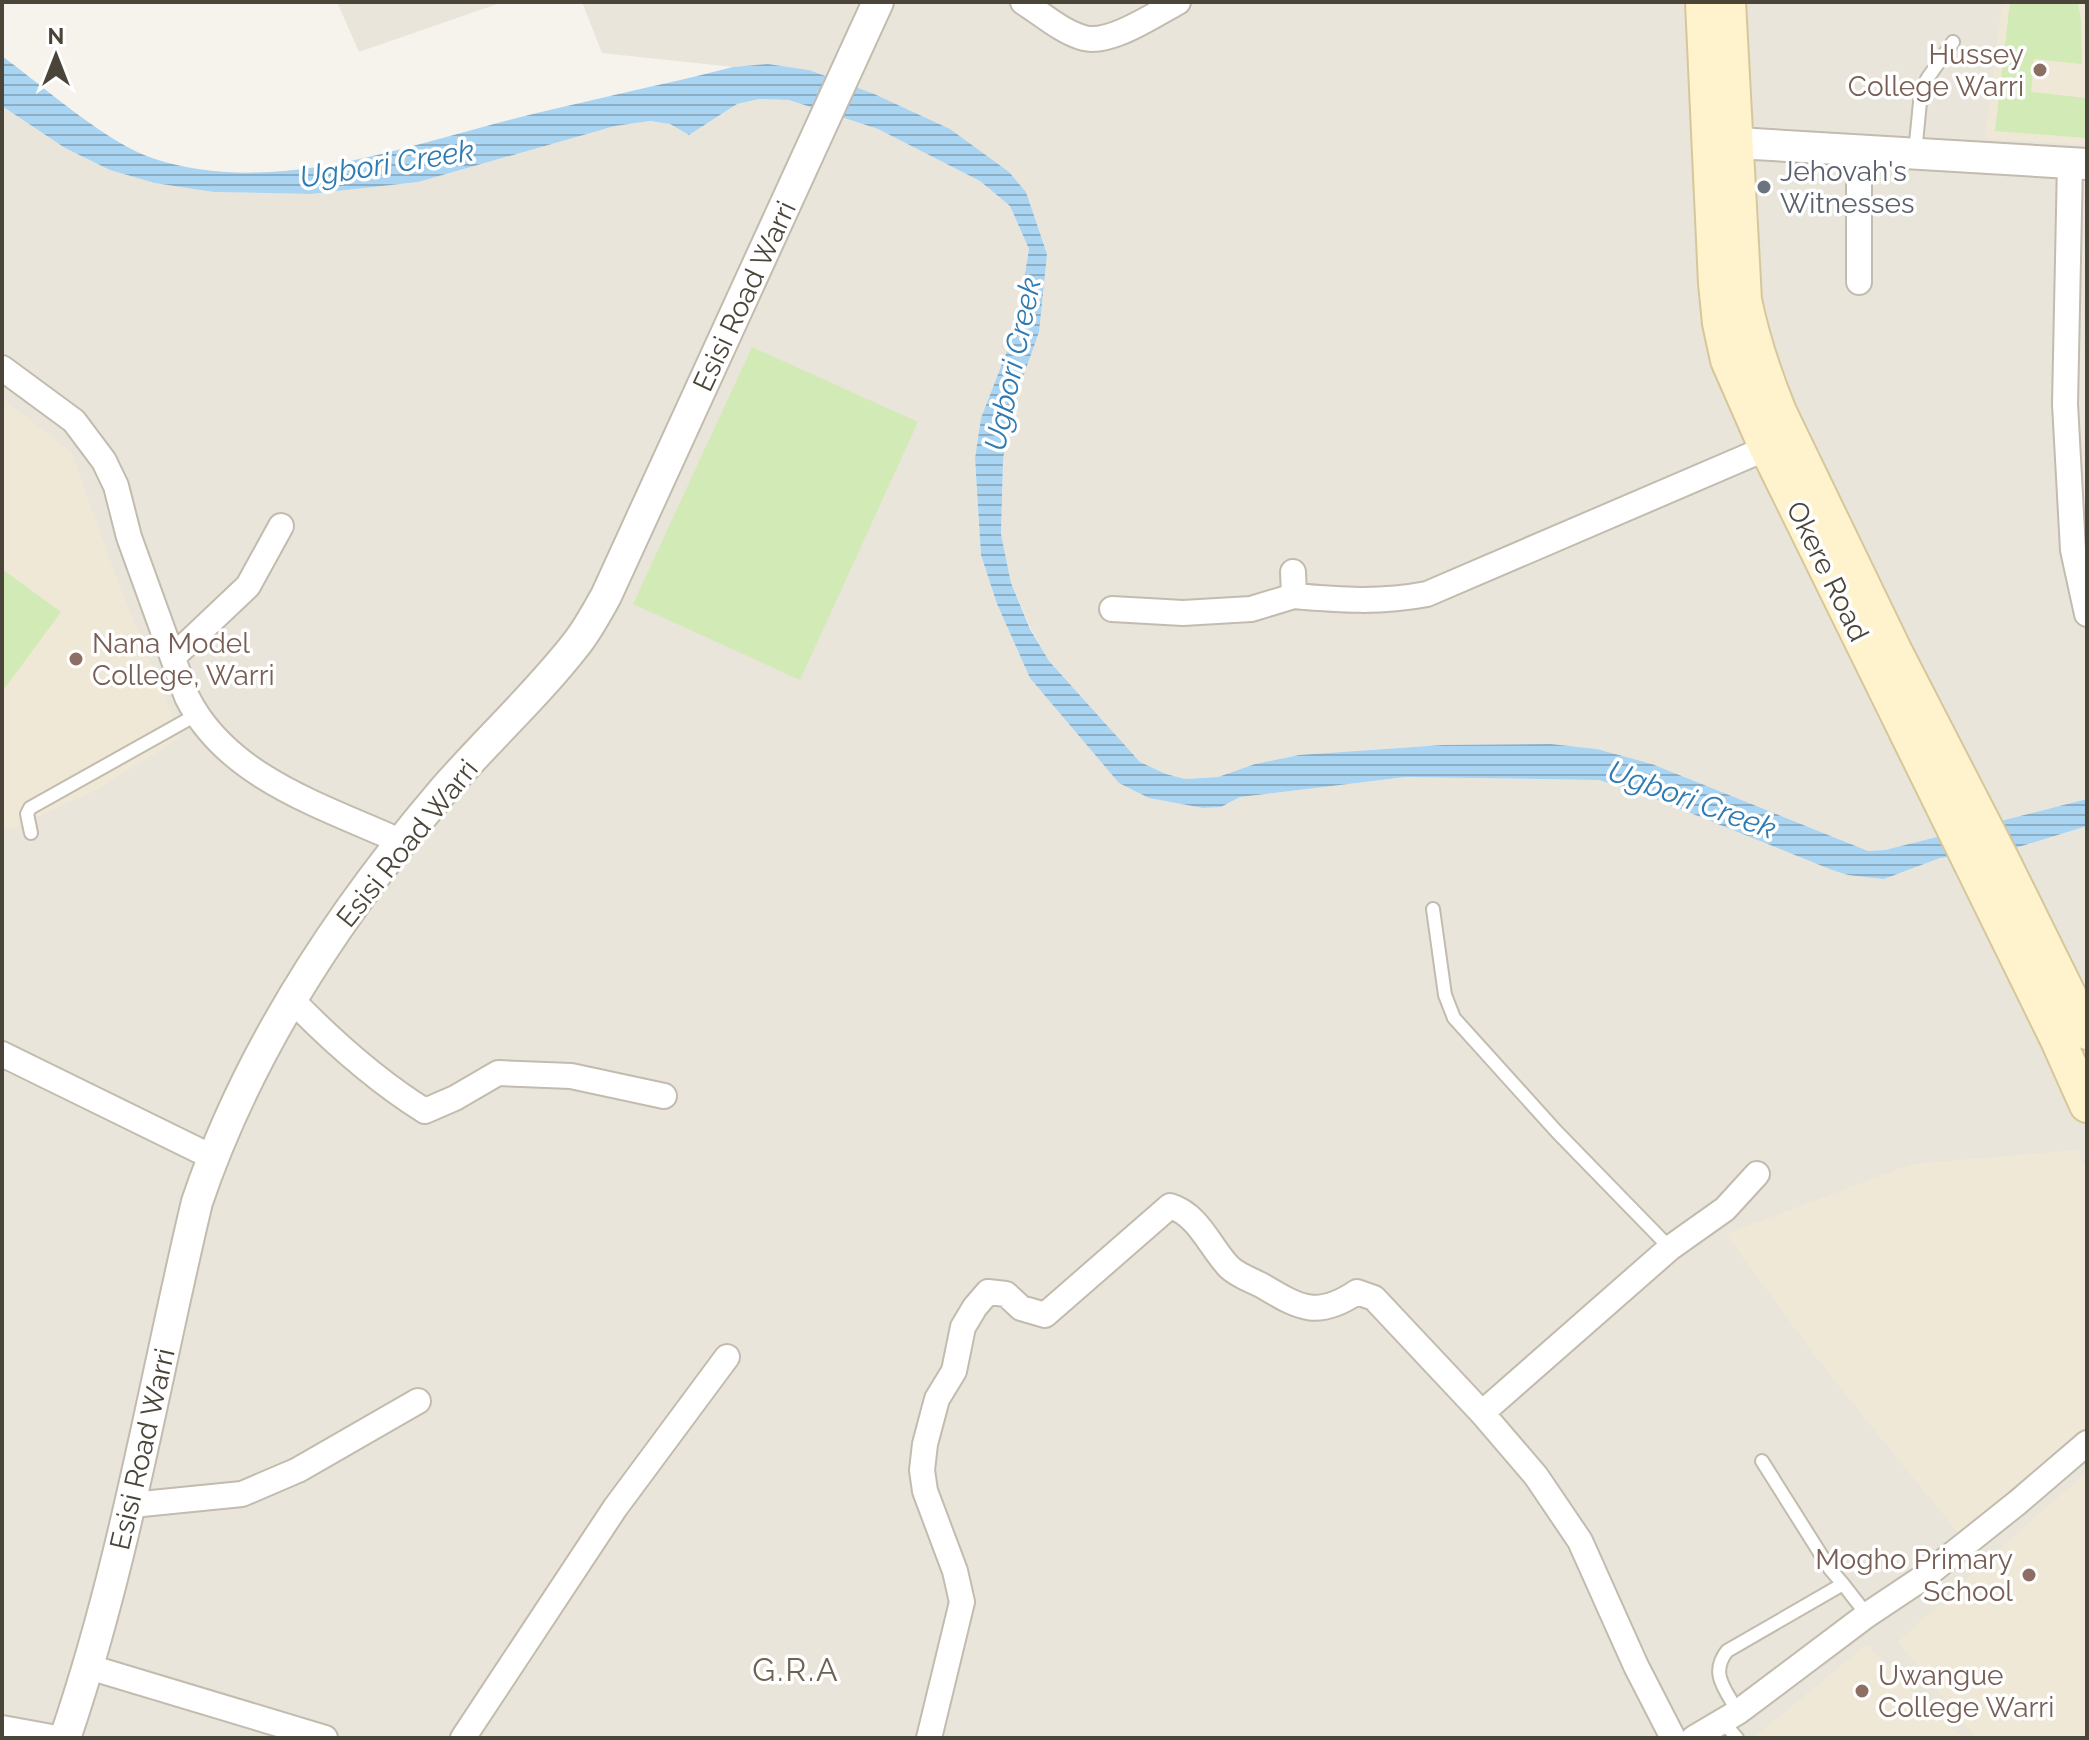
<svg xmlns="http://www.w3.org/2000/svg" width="2089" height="1740" viewBox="0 0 2089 1740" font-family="Raleway,sans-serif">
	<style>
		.residential { fill: #eae5da }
		.education { fill: #efe8d6 }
		.grass { fill: #d2eab5 }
		.water { fill: url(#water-rules) }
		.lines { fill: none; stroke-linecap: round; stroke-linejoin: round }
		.service-casing { stroke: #c2bbae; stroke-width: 16 }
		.minor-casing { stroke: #c2bbae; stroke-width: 28 }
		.tertiary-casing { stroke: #c2bbae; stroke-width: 34 }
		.secondary-casing { stroke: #d6c79b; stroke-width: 38 }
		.service { stroke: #fff; stroke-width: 12 }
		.minor { stroke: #fff; stroke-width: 24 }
		.tertiary { stroke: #fff; stroke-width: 30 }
		.secondary { stroke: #fff3cd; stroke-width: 34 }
		.education-dot { fill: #8d6e63; stroke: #fff; stroke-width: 3 }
		.worship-dot { fill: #6b7280; stroke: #fff; stroke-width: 3 }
		.labels { text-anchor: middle; stroke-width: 7; stroke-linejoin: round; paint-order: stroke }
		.education-label { font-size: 28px; fill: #785e54; stroke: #fff; text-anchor: end }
		.worship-label { font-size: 28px; fill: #5b616d; stroke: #fff; text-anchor: start }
		.street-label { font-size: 28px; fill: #4b4439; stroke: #fff }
		.water-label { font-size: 30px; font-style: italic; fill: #2e7ab2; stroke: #fff }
		.quarter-label { font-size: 32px; letter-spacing: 2px; fill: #6e6250; stroke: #fff }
	</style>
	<defs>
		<pattern id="water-rules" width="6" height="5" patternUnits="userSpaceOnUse" patternTransform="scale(2)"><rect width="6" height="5" fill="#a9d4f2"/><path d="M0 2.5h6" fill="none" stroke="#8caec5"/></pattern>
	</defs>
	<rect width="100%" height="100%" fill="#f6f3ec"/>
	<path class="residential" d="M337,2H503L359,52Z
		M582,2H2087V799L1885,850L1868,851L1652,764L1597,749L1551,744L1442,745L1299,755L1255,764L1218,777L1185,779L1166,774L1140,762L1049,661L1031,629L1011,583L1001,534L1003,461L1009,417L1021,381L1047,254L1026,192L1009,172L872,93L809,70L768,64L733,67L602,53Z
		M759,99L789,100L878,129L980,181L1010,206L1029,249L1016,328L981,418L975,458L981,555L997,604L1030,678L1149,798L1203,808L1221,807L1240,797L1406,777L1599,780L1648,796L1832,870L1884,879L1940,858L2009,850L2087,826V1738H2V106L65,148L110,170L214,192L311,194L418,182L615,126L649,121L670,124L689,135L737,104Z"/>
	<path class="education" d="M2002,2H2087V145L1985,138Z
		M2,398L71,452L118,582L181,737L96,790L13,828L2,830Z
		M2077,1150L2087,1170V1438L1966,1543L1815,1356L1726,1234L1912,1164Z
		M2087,1473V1738H1976L1898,1642L2044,1509Z
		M1867,1645L1962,1738H1753Z"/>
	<path class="grass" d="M2010,2H2072L2078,4L2081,20L2082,64L2034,59L2031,92L2087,98V138L1995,131Z
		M752,347L918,422L800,680L633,604Z
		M2,569L61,612L2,692Z"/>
	<path class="water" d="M2,56C43,86 105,142 152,158C269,197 396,149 509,120C583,101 659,86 733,67L768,64L809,70L872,93L950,129L1009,172L1026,192L1047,254L1039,332L1009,416L1003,461L1001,534L1011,583L1030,629L1049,661L1140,762L1166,774L1185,779L1218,777L1255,764L1299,755L1442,745L1551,744L1597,749L1652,764L1868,851L1885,850L2087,799V826L2009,850L1940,858L1884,879L1848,875L1832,870L1648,796L1599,780L1406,777L1240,797L1221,807L1203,808L1149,798L1119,783L1030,678L997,604L981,555L975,458L981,418L1016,328L1029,249L1010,206L980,181L878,129L789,100L759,99L737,104L689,135L670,124L650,121L615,126L418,182L311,194L214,192L155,183L110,170L65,148L2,106Z"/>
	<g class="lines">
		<defs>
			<path id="service" d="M1915,153L1921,92L1927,79L1953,42
				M31,833L27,814L30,808L196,715
				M1433,909L1445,995L1454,1018L1557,1132L1670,1248
				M1843,1584L1867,1615
				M1738,1712C1726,1690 1709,1674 1727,1651L1843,1584L1830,1569L1762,1461
				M1722,1721L1737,1738"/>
			<path id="minor" d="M1023,2C1042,14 1062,32 1084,38C1110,45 1155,14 1178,2
				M1859,150V282
				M2070,163L2065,404L2073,550L2087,614
				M2,368L74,421L104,461L116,486L129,537L187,697C227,778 325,807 402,842
				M1293,572L1294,596C1340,600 1381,603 1427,594L1767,448
				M1112,609L1183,613L1251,609L1294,596
				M173,657L248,586L281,526
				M292,1000C333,1042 375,1080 425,1111L455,1098L498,1073L571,1076L664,1096
				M2,1054L212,1157
				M1482,1413L1670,1248L1725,1209L1757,1174
				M132,1505L242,1494L298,1470L418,1401
				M89,1667L325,1738
				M2,1728L57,1738
				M463,1738L615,1508L727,1357
				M929,1738L962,1602L955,1571L925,1491L922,1470L925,1444L937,1399L954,1371L963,1327L975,1307L988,1292L1006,1294L1021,1308L1045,1315L1170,1206C1198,1214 1210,1247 1229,1267C1237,1275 1251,1280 1261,1285C1300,1308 1317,1319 1357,1292L1374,1298L1482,1413L1536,1476L1580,1541L1636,1666L1673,1738
				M1694,1738L1738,1712L1867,1615L1924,1577L2017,1503L2087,1443"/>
			<path id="tertiary" d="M1737,143L2087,164
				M65,1738C125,1563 154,1382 197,1202C248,1051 339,913 442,792C486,741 536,696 577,643C588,629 597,612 606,596L878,2"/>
			<path id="secondary" d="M1703,2L1716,283L1720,323L1728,360L1764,442L2058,1040L2087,1105
				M1728,2L1744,300C1752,339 1764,375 1779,412L1895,652L2001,858L2087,1032"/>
		</defs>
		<use href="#service" class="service-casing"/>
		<use href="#minor" class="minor-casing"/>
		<use href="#tertiary" class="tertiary-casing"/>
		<use href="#secondary" class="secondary-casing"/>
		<use href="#service" class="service"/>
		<use href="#minor" class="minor"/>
		<use href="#tertiary" class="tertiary"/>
		<use href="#secondary" class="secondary"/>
	</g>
	<g class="education-dot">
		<circle cx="2040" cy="70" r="8"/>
		<circle cx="76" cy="659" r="8"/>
		<circle cx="2029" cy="1575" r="8"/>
		<circle cx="1862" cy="1691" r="8"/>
	</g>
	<circle class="worship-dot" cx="1764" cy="187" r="8"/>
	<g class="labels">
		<g class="education-label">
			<text x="2024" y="64">Hussey<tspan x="2024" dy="32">College Warri</tspan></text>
			<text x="92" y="653" text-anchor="start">Nana Model<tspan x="92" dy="32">College, Warri</tspan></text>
			<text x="2013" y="1569">Mogho Primary<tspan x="2013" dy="32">School</tspan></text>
			<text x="1878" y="1685" text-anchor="start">Uwangue<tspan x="1878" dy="32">College Warri</tspan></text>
		</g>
		<g class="worship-label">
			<text x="1780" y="181">Jehovah's<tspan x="1780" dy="32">Witnesses</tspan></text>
		</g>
		<g class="street-label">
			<text transform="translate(744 296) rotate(-65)" y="10">Esisi Road Warri</text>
			<text transform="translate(1828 571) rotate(64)" y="10">Okere Road</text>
			<text transform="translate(407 843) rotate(-51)" y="10">Esisi Road Warri</text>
			<text transform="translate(142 1449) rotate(-77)" y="10">Esisi Road Warri</text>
		</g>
		<g class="water-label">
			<text transform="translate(387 164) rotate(-9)" y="10">Ugbori Creek</text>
			<text transform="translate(1013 364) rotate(-78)" y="10">Ugbori Creek</text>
			<text transform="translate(1692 800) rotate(20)" y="10">Ugbori Creek</text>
		</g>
		<g class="quarter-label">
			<text x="796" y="1681">G.R.A</text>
		</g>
	</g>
	<rect width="2089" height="1740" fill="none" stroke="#4b4439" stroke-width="8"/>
	<g transform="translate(56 56)" stroke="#ffffff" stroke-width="6" paint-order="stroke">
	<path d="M0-6L14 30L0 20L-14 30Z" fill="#4b4439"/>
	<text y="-12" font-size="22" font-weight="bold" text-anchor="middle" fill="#4b4439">N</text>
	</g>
</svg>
